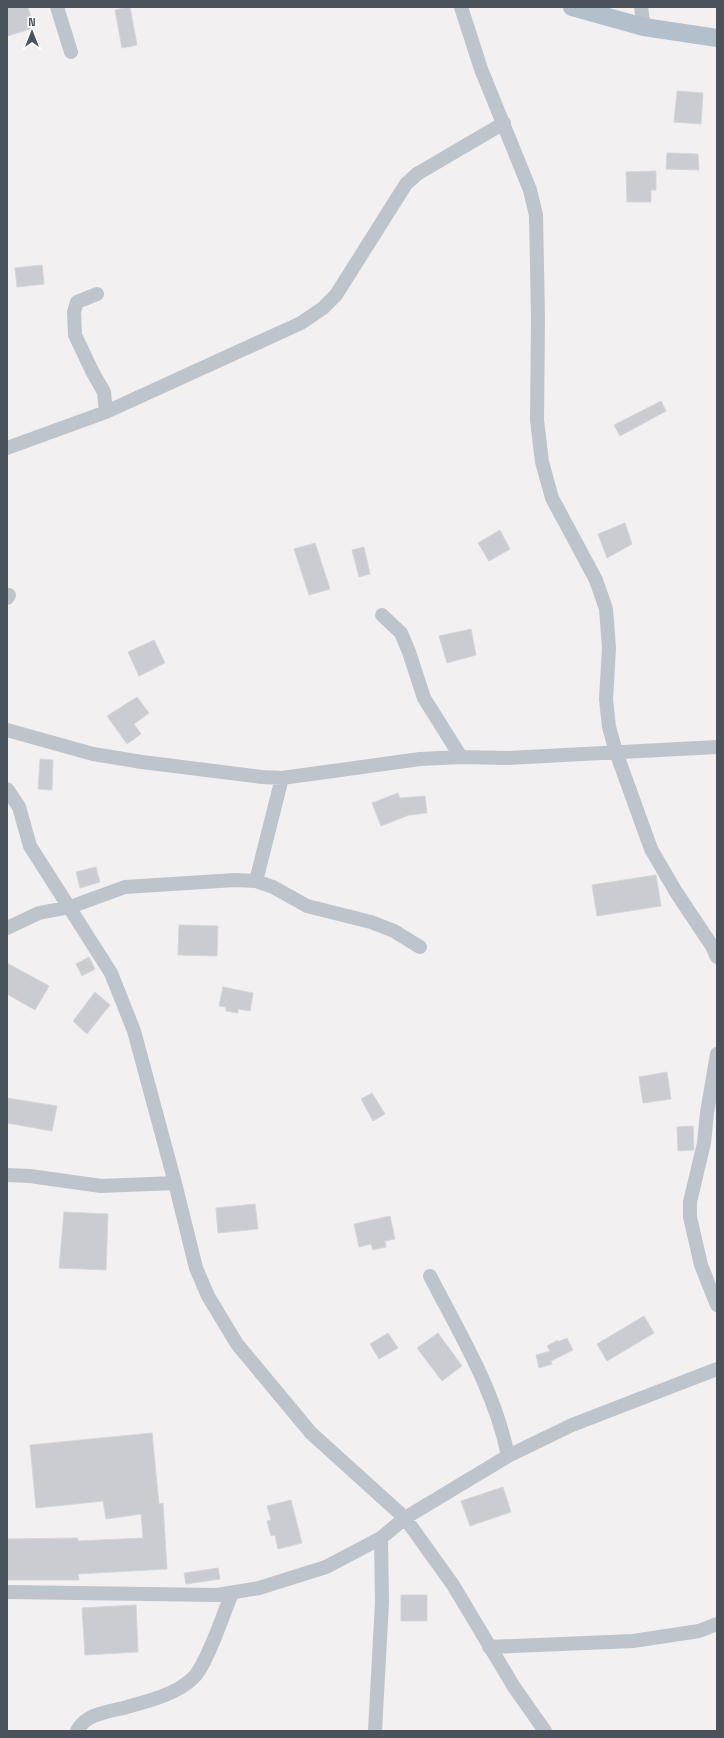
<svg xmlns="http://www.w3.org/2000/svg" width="724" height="1738" viewBox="0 0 724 1738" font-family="'Space Grotesk',sans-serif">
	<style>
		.building { fill: #cbccd2; stroke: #d5d6da }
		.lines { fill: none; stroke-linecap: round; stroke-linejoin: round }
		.minor { stroke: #bdc4cb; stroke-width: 14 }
		.major { stroke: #b3c0cb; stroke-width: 18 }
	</style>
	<rect width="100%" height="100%" fill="#f2f0f0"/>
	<path class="building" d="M7,7H28L34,28L7,36Z
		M130,7L137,45L122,48L115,10Z
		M677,91L703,93L701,124L674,122Z
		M667,153L698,154L699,170L666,169Z
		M656,171V190H651V202H627L626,172Z
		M42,265L44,284L17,287L15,268Z
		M661,401L666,411L620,436L614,425Z
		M625,523L632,544L607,558L598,534Z
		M500,530L510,549L489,561L478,543Z
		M315,543L330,589L309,595L294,549Z
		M364,547L370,574L359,577L352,550Z
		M471,629L476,655L447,663L439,636Z
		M154,640L165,663L139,676L128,652Z
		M137,697L149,713L134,724L141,734L127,744L107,716Z
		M40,759L53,760L52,790L38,789Z
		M398,793L400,798L425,796L427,813L409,815L381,826L372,803Z
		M96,867L100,882L80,888L76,872Z
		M656,875L661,906L597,916L592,885Z
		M179,925L218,926L217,956L178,955Z
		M89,957L95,969L82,976L76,964Z
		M7,963L49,986L35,1010L7,994Z
		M223,987L253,993L250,1011L238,1009V1013L226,1011V1007L219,1006Z
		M95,992L110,1005L87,1034L73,1021Z
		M667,1072L671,1099L643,1103L639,1077Z
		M372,1093L385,1114L373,1121L361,1099Z
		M7,1098L57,1106L52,1131L7,1123Z
		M693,1126L694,1150L678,1151L677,1127Z
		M255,1204L258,1229L218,1233L216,1208Z
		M64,1212L108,1214L106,1270L59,1268Z
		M390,1216L395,1239L385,1241L386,1247L373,1250L371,1244L359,1247L354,1224Z
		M644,1316L654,1333L607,1361L597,1344Z
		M388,1333L398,1348L379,1359L370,1344Z
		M438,1333L462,1366L442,1381L417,1348Z
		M567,1338L573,1350L551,1361L552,1364L539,1368L536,1355L550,1351L547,1346L558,1340V1342Z
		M152,1433L159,1504L163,1503L167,1569L78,1574L79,1580H7V1539L78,1538V1541L143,1538L141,1514L106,1519L103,1501L36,1508L30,1445Z
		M503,1487L511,1512L470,1526L461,1501Z
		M291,1500L302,1543L278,1549L275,1535L271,1536L267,1521L271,1520L267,1506Z
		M218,1568L220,1579L186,1584L184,1573Z
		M401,1595H427V1621H401Z
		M136,1605L138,1652L85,1655L82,1608Z"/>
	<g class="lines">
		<path class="minor" d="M57,7L71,52
			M461,7L481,69L530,190L536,215L538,319L537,420L542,462L552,498L596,580L606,609L609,648L606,699L609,727L616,752L651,849L676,892L712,946L717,957
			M641,7L644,27
			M97,294L77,302L74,312L75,335L93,373L104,392L106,412
			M7,448L106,412L301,323L323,308L336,295L406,184L417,174L504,123
			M7,598L9,595
			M382,615L401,633L409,652L424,698L461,757
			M7,730L93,754L142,762L262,777L282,778L420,759L461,757L506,758L717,747
			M7,789L19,807L30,846L111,973L134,1031L175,1183L196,1268L208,1296L237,1344L311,1433L405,1518L453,1585L514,1687L545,1731
			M256,881L282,778
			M7,928L39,913L70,907L125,887L235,880L256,881L273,887L307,906L371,922L394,931L420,947
			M717,1054L707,1113L704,1143L690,1202V1217L701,1265L717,1305
			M7,1175L30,1176L101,1186L175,1183
			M430,1276C460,1334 495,1391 508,1456
			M7,1592L217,1595L259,1588L326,1567L381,1538L405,1518L508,1456L572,1425L717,1369
			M489,1647L633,1641L699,1631L717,1624
			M77,1731C86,1713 109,1712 127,1707C149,1701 177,1694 193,1678C207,1665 224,1612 232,1593
			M375,1731L382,1602L381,1538"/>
		<path class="major" d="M572,7L644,27L717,38"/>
	</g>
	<rect width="724" height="1738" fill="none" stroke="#4a535b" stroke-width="16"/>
	<g transform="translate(32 32)" stroke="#ffffff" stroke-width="3" paint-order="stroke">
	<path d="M0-3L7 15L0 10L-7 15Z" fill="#4a535b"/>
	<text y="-6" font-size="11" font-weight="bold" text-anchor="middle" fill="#4a535b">N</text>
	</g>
</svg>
